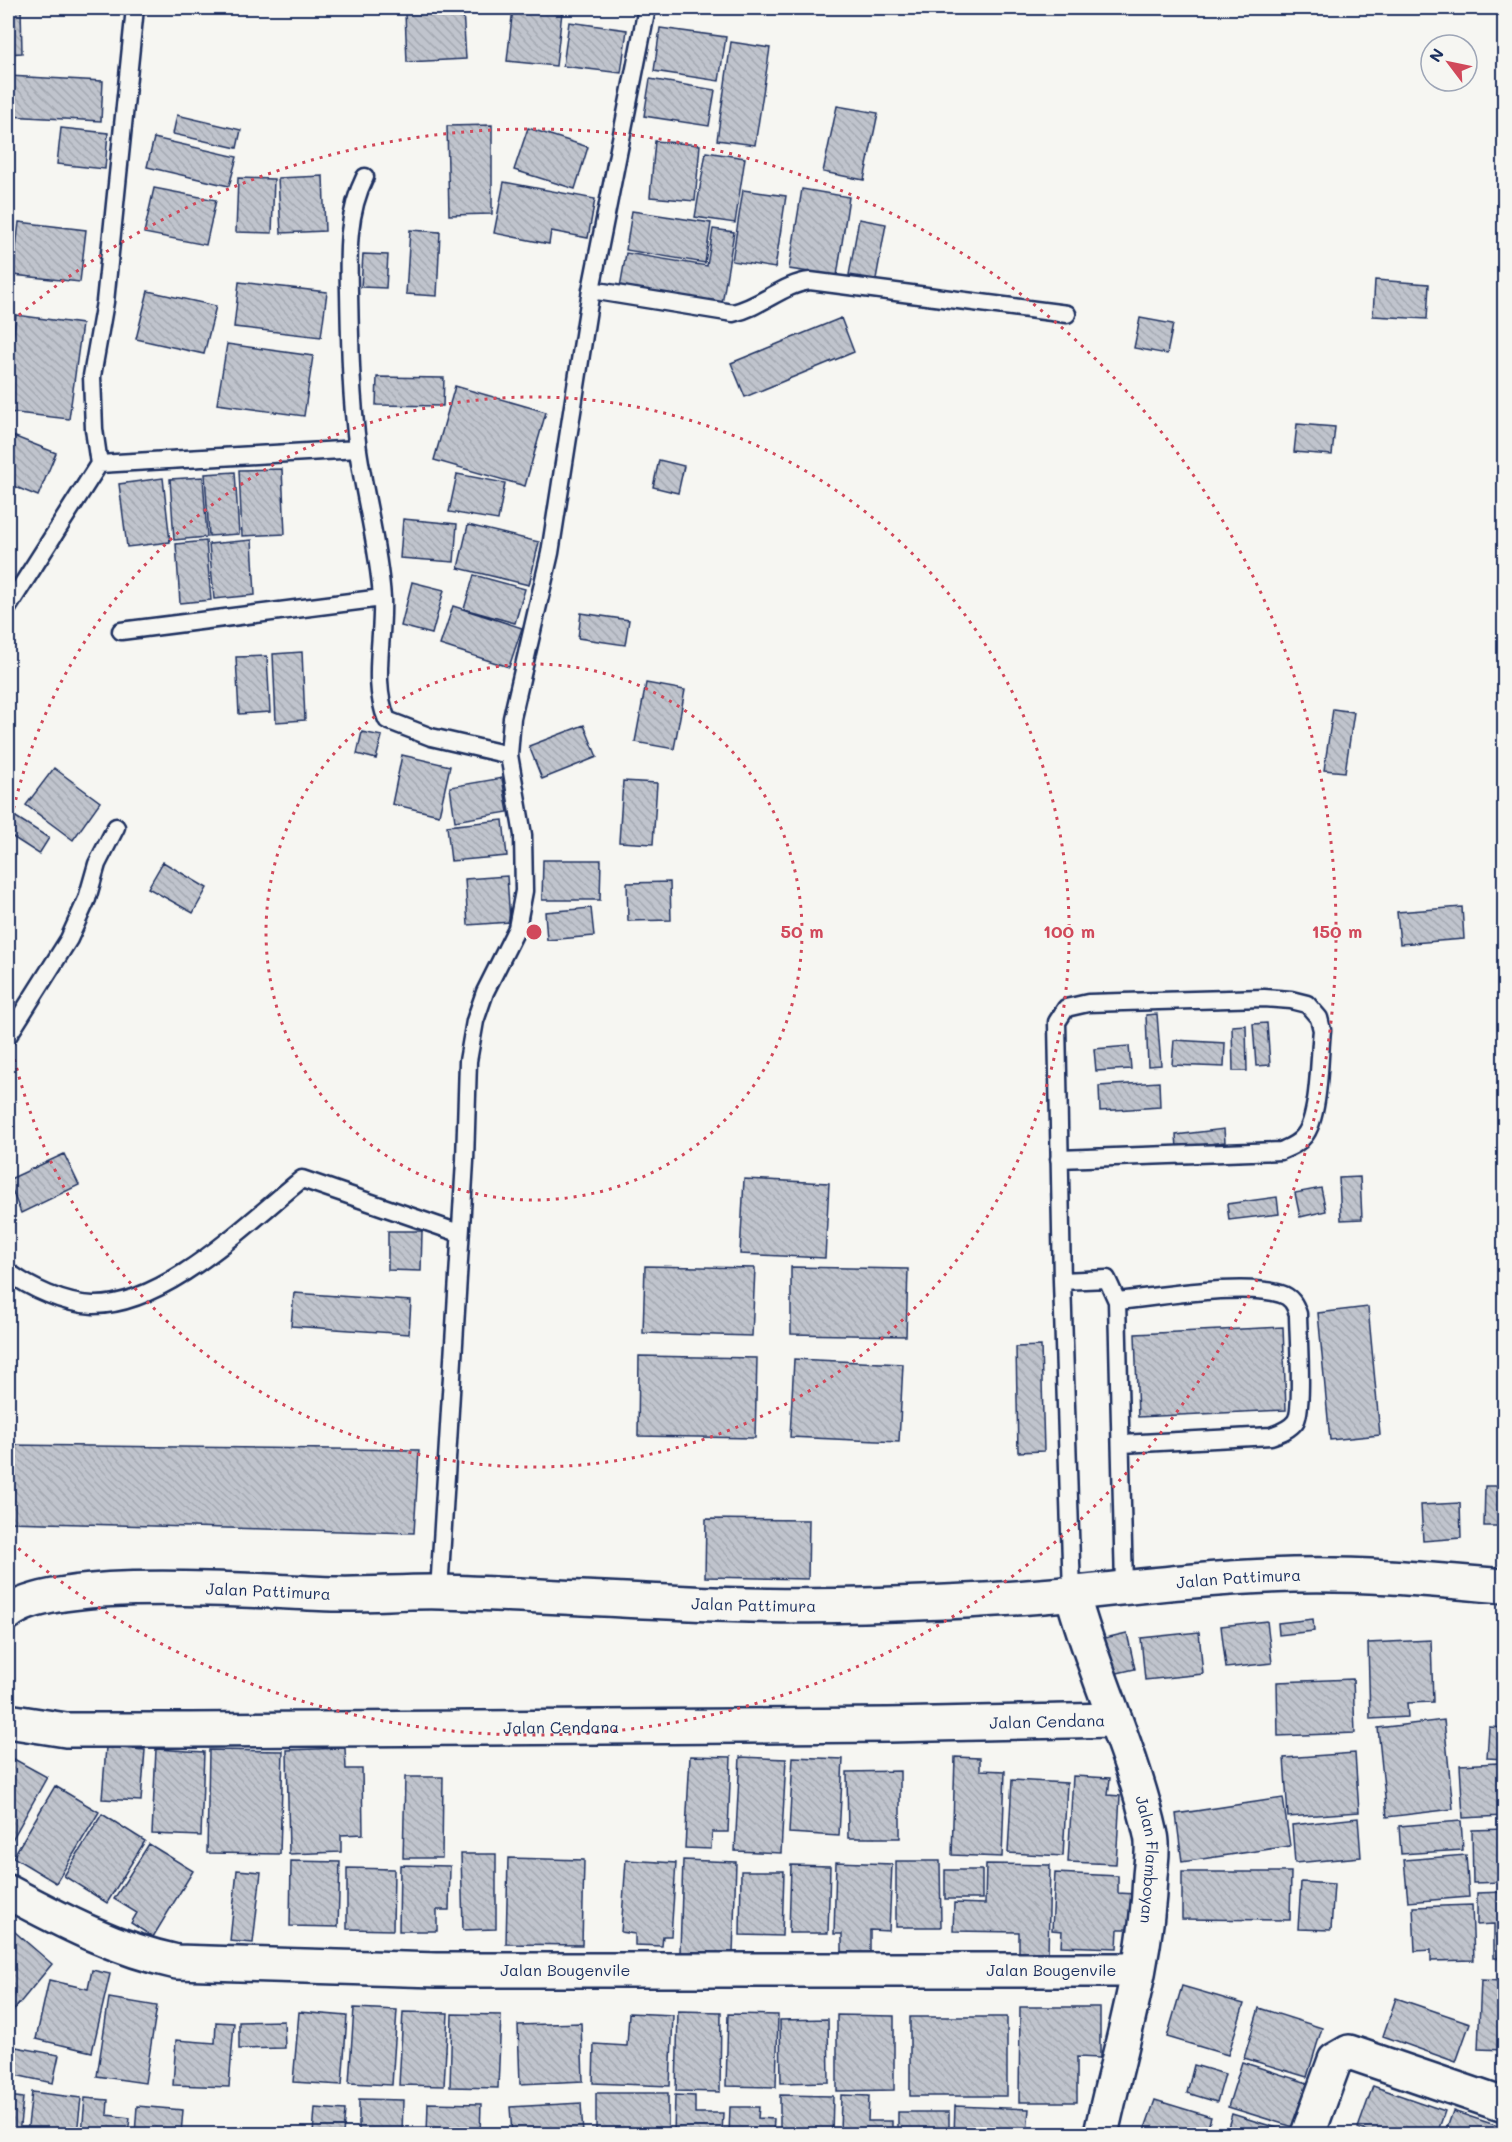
<svg xmlns="http://www.w3.org/2000/svg" width="1512" height="2142" viewBox="0 0 1512 2142" font-family="Mali,sans-serif">
	<style>
		.building { fill: url(#building-back-hatch); stroke: #1b2f5e; stroke-width: 1.5 }
		.lines { fill: none; stroke-linecap: round; stroke-linejoin: round }
		.lane-casing { stroke: #1b2f5e; stroke-width: 21 }
		.street-casing { stroke: #1b2f5e; stroke-width: 38 }
		.secondary-casing { stroke: #1b2f5e; stroke-width: 38 }
		.lane { stroke: #f6f6f2; stroke-width: 16 }
		.street { stroke: #f6f6f2; stroke-width: 33 }
		.secondary { stroke: #f6f6f2; stroke-width: 33 }
		.ring { fill: none; stroke: #d1495b; stroke-width: 3; stroke-dasharray: 3 6 }
		.labels { text-anchor: middle; stroke-width: 4.5; stroke-linejoin: round; paint-order: stroke }
		.street-label { font-size: 16px; fill: #1b2f5e; stroke: #f6f6f2 }
		.centre { fill: #d1495b; stroke: #f6f6f2; stroke-width: 3 }
		.ring-label { font-size: 18px; text-anchor: middle; font-weight: bold; fill: #d1495b; stroke: #f6f6f2; stroke-width: 4.5; stroke-linejoin: round; paint-order: stroke }
	</style>
	<defs>
		<pattern id="building-back-hatch" width="6" height="6" patternUnits="userSpaceOnUse" patternTransform="scale(1.5)"><rect width="6" height="6" fill="#c0c4cd"/><path d="M-1 5l2 2M0 0l6 6M5-1l2 2" fill="none" stroke="#a4a9b2"/></pattern>
	</defs>
	<rect width="100%" height="100%" fill="#f6f6f2"/>
	<filter id="ink" filterUnits="userSpaceOnUse"><feTurbulence type="fractalNoise" baseFrequency=".0167" numOctaves="2"/><feDisplacementMap in="SourceGraphic" scale="12" xChannelSelector="R" yChannelSelector="G"/><feConvolveMatrix kernelMatrix="1 2 1 2 8 2 1 2 1" color-interpolation-filters="sRGB"/></filter>
	<g filter="url(#ink)">
		<path class="building" d="M8,8H21L22,53L8,54Z
			M513,8L562,12L556,66L507,61Z
			M463,10L466,59L407,62L405,13Z
			M569,22L627,30L621,73L563,66Z
			M660,28L726,37L719,81L654,71Z
			M731,42L770,48L755,145L717,140Z
			M8,76L103,81L101,121L8,116Z
			M650,79L715,90L709,126L644,116Z
			M837,106L878,113L864,180L823,172Z
			M177,115L241,130L237,148L173,134Z
			M492,125V214L449,215L447,126Z
			M61,128L108,133L105,169L57,164Z
			M528,128L588,147L575,189L514,170Z
			M154,138L237,157L229,186L147,167Z
			M655,141L700,145L695,201L650,197Z
			M706,152L745,158L735,223L695,217Z
			M323,176L325,231L281,233L278,178Z
			M238,178L274,179L272,233L236,232Z
			M504,182L595,199L588,238L551,231L549,244L494,233Z
			M154,188L216,200L206,245L144,233Z
			M802,189L849,197L837,276L789,269Z
			M743,190L786,196L775,268L732,261Z
			M632,211L711,223L705,263L626,250Z
			M859,219L886,224L876,279L849,275Z
			M19,222L86,230L80,282L13,275Z
			M713,229L734,232L721,310L619,293L626,253L707,266Z
			M410,230L440,232L437,296L406,294Z
			M363,254L388,255L386,288L361,287Z
			M1375,280L1429,284L1427,319L1373,316Z
			M239,282L327,292L321,337L234,327Z
			M148,291L216,306L204,354L136,339Z
			M16,315L82,324L69,419L8,412V378Z
			M841,318L854,352L745,397L731,363Z
			M1140,318L1173,324L1167,354L1134,348Z
			M227,344L313,356L304,416L217,404Z
			M377,377L444,378L443,406L376,405Z
			M455,386L546,412L525,486L434,460Z
			M1297,424L1335,427L1332,455L1294,452Z
			M8,434L56,453L38,496L8,484Z
			M659,460L684,466L678,493L653,487Z
			M282,469L285,534L242,536L239,470Z
			M235,472L239,534L209,536L205,474Z
			M457,474L505,483L498,520L449,512Z
			M203,477L207,537L174,540L170,479Z
			M163,478L170,542L127,547L119,484Z
			M403,519L457,524L454,562L400,558Z
			M468,525L539,542L529,585L458,568Z
			M252,540L255,595L214,599L209,544Z
			M206,541L211,600L180,603L176,544Z
			M474,575L525,589L515,623L464,609Z
			M412,582L444,590L432,634L401,626Z
			M453,606L522,628L509,667L440,645Z
			M581,613L629,620L625,645L578,638Z
			M302,652L305,720L276,722L273,654Z
			M267,656L270,712L239,714L236,657Z
			M646,683L685,690L674,749L635,742Z
			M1333,709L1354,712L1345,772L1324,770Z
			M584,725L597,757L542,779L529,746Z
			M362,732L382,736L376,759L357,754Z
			M402,755L450,766L439,815L392,804Z
			M54,768L100,802L73,840L26,805Z
			M502,778L508,812L455,821L450,787Z
			M623,781L657,783L653,844L619,842Z
			M8,812L49,838L39,854L8,834Z
			M503,820L507,856L451,861L447,826Z
			M543,860H601L600,900H542Z
			M163,862L207,888L193,913L148,888Z
			M507,876L510,922L468,925L465,879Z
			M670,882L671,920L628,921L627,883Z
			M1462,907L1464,939L1400,944L1397,912Z
			M591,908L594,936L547,940L545,912Z
			M1157,1014L1161,1065L1148,1066L1146,1015Z
			M1267,1023L1270,1065L1256,1066L1253,1024Z
			M1246,1025L1247,1071H1233L1232,1026Z
			M1174,1040L1225,1043L1224,1067L1172,1065Z
			M1129,1046L1131,1069L1096,1071L1094,1049Z
			M1159,1082L1160,1107L1100,1111L1099,1086Z
			M1224,1129L1225,1142L1177,1148L1176,1135Z
			M64,1154L79,1185L21,1213L8,1180Z
			M1360,1177L1362,1219L1341,1220L1339,1178Z
			M744,1179L829,1183L825,1258L740,1254Z
			M1321,1188L1326,1211L1300,1217L1295,1193Z
			M1277,1197L1279,1214L1229,1220L1227,1204Z
			M388,1231H422L421,1271L388,1270Z
			M645,1266L755,1268L752,1336L643,1333Z
			M791,1267L908,1269L906,1336L791,1334Z
			M294,1293L411,1301L409,1334L291,1326Z
			M1368,1307L1380,1435L1330,1440L1318,1313Z
			M1283,1327L1286,1410L1138,1417L1135,1334Z
			M1041,1346L1044,1451L1018,1452L1016,1347Z
			M639,1356L757,1358L755,1438L638,1436Z
			M794,1359L903,1364L899,1442L790,1437Z
			M8,1445L419,1450L414,1533L8,1522Z
			M1485,1486H1504V1526H1484Z
			M1460,1503L1461,1538L1423,1541L1421,1505Z
			M706,1519L809,1520L808,1579L705,1577Z
			M1313,1619L1314,1631L1279,1635L1278,1623Z
			M1267,1621L1272,1663L1226,1668L1221,1626Z
			M1199,1632L1203,1674L1145,1680L1141,1638Z
			M1127,1633L1135,1669L1104,1676L1096,1640Z
			M1431,1640L1433,1702L1407,1703L1408,1717L1370,1719L1368,1643Z
			M1353,1679L1355,1733L1278,1736L1277,1682Z
			M1444,1720L1453,1809L1387,1817L1378,1728Z
			M1489,1727L1504,1728V1759L1487,1758Z
			M106,1747L145,1750L141,1801L102,1799Z
			M345,1748L346,1769H362L363,1834L341,1835V1852L289,1854L287,1750Z
			M156,1749L204,1752L201,1836L152,1834Z
			M209,1750L283,1751L280,1854L207,1853Z
			M1355,1753L1359,1812L1288,1817L1284,1758Z
			M690,1756L731,1757L728,1832H712L711,1849L685,1848Z
			M740,1757L786,1759L781,1853L735,1851Z
			M793,1757L843,1759L839,1836L789,1833Z
			M955,1757L980,1758V1770L1005,1771L1002,1857L952,1855Z
			M12,1758L47,1777L8,1847V1766Z
			M1498,1763L1504,1768V1816L1463,1818L1460,1765Z
			M900,1771V1838H848L847,1772Z
			M1073,1776L1110,1778L1108,1795L1120,1796L1116,1864L1068,1862Z
			M405,1777H443L442,1858H403Z
			M1012,1780L1067,1783L1063,1856L1008,1853Z
			M55,1786L99,1812L56,1883L13,1857Z
			M1283,1798L1290,1846L1182,1862L1176,1814Z
			M102,1814L145,1841L107,1903L64,1876Z
			M1358,1818L1361,1857L1295,1863L1292,1825Z
			M1461,1821L1463,1850L1401,1854L1399,1826Z
			M1504,1829V1882L1473,1883L1472,1830Z
			M149,1844L193,1871L153,1937L131,1923L137,1913L114,1899Z
			M461,1854H496V1929L463,1930Z
			M1466,1855L1469,1897L1408,1902L1404,1860Z
			M508,1858L584,1860L582,1945L506,1944Z
			M626,1860L676,1863L671,1936H663L662,1946L635,1945V1934L621,1932Z
			M683,1860L736,1862L733,1954L680,1952Z
			M291,1861L340,1862L338,1927L290,1926Z
			M896,1861H940L941,1927H896Z
			M836,1862L892,1864L889,1931L870,1930V1953H842V1934H834Z
			M986,1864L1050,1865L1048,1955L1019,1954V1932L953,1931L954,1903L985,1904Z
			M400,1865L450,1866L449,1910H437V1931H399Z
			M791,1865L830,1866L828,1933H789Z
			M347,1868L394,1869L393,1930L347,1929Z
			M237,1870L261,1872L253,1943L230,1941Z
			M945,1870H982V1899H945Z
			M741,1871H784L782,1936L740,1935Z
			M1182,1872H1291L1290,1920L1182,1919Z
			M1055,1873L1118,1876V1893L1136,1894L1134,1929H1118L1117,1948L1061,1946L1062,1931L1052,1930Z
			M1301,1882L1334,1884L1331,1930L1298,1929Z
			M1504,1892V1958H1494V1924L1477,1925V1893Z
			M1472,1905L1474,1960L1431,1961V1950L1415,1951L1413,1907Z
			M8,1926L52,1964L9,2016L8,2015Z
			M92,1970L110,1974L92,2052L36,2039L49,1980L88,1989Z
			M1481,1980L1504,1981V2050L1478,2049Z
			M1182,1986L1244,2004L1228,2055L1167,2037Z
			M109,1998L157,2006L145,2083L97,2076Z
			M1396,1998L1470,2023L1456,2062L1383,2036Z
			M1020,2007H1100V2058L1077,2057V2102H1019Z
			M354,2008L397,2010L392,2085L349,2083Z
			M1259,2008L1322,2028L1307,2077L1244,2058Z
			M678,2011L721,2012L720,2092L676,2091Z
			M299,2012L347,2016L342,2085L293,2082Z
			M403,2012L448,2013L444,2086L399,2085Z
			M629,2013L673,2015L670,2086L593,2083L594,2044L627,2046Z
			M452,2014L501,2015L498,2088L450,2087Z
			M728,2014L778,2015L776,2087L726,2086Z
			M837,2015L894,2016V2090L837,2091Z
			M910,2017H1007V2096H910Z
			M828,2019L829,2082L781,2083L780,2020Z
			M284,2021L285,2048L239,2049V2022Z
			M216,2022L234,2023L229,2087L173,2085L176,2040L215,2043Z
			M581,2023L583,2081L520,2084L518,2025Z
			M16,2047L59,2055L53,2083L10,2074Z
			M1242,2062L1317,2086L1303,2130L1228,2107Z
			M1194,2065L1225,2074L1217,2102L1187,2093Z
			M1373,2086L1445,2111L1437,2134H1375L1358,2128Z
			M32,2092L81,2098L77,2134H27Z
			M596,2093H668V2134H596Z
			M675,2095L695,2096V2113H723L722,2134H674Z
			M780,2095L833,2096L832,2134H780Z
			M841,2095L869,2096L868,2121H892V2134H840Z
			M8,2096L23,2098L19,2134H8Z
			M85,2098L108,2100L107,2115L130,2118L128,2134H82Z
			M359,2099L403,2100L402,2134H359Z
			M1155,2100L1211,2117L1206,2134H1143Z
			M428,2103L481,2104L480,2134H427Z
			M581,2103L583,2134H512L510,2107Z
			M137,2106L183,2110L181,2134H135Z
			M955,2106L1029,2109L1027,2134H954Z
			M730,2107H759L758,2118L774,2119L773,2134H729Z
			M315,2108L345,2110L343,2134H313Z
			M1453,2111L1504,2128V2134H1445Z
			M898,2112H949V2134H898Z
			M1232,2114L1293,2133L1292,2134H1226Z
			M1031,2128L1073,2129V2134H1031Z"/>
		<g class="lines">
			<defs>
				<path id="lane" d="M135,8L105,302L92,376L94,429L99,464L358,449
					M365,177C347,213 348,252 349,292C350,345 351,398 358,450C365,499 379,549 382,598C384,638 371,682 387,720L431,737L509,755
					M591,290L733,313C761,307 783,284 810,281L1067,314
					M8,607L99,464
					M121,631L382,598
					M8,1036L69,939L87,899L97,864L116,827
					M1059,1159L1281,1151C1290,1147 1298,1144 1304,1136C1320,1117 1319,1056 1322,1030L1319,1018L1307,1004L1291,1000L1264,998L1088,1003L1066,1008L1057,1022L1062,1281
					M8,1272C30,1288 64,1304 93,1305C166,1306 248,1222 302,1179L459,1233
					M1117,1301C1158,1297 1244,1282 1281,1294C1291,1297 1295,1304 1298,1314C1298,1332 1304,1411 1295,1422C1289,1430 1279,1433 1271,1436L1122,1444
					M439,1592L465,1161L468,1061L475,1021L485,992L517,928L524,891L523,835L509,755L512,718L550,553L591,290L647,8
					M1072,1593L1062,1281L1107,1279L1117,1301L1124,1586"/>
				<g id="street">
					<path id="s1" d="M1072,1593C1094,1675 1133,1752 1151,1835C1154,1847 1151,1863 1150,1876C1147,1963 1119,2050 1101,2134"/>
					<path id="s2" d="M8,1721L66,1730H190L888,1725L1114,1720"/>
					<path id="s3" d="M8,1892C62,1921 116,1949 177,1962L437,1970H1138"/>
					<path d="M1308,2134L1335,2060L1349,2052L1504,2105"/>
				</g>
				<g id="secondary">
					<path id="s4" d="M8,1613C57,1574 267,1592 336,1594C371,1595 406,1591 441,1592C582,1596 723,1609 864,1605C934,1603 1006,1600 1075,1593C1148,1585 1220,1577 1293,1575C1364,1573 1434,1580 1504,1586"/>
				</g>
			</defs>
			<use href="#lane" class="lane-casing"/>
			<use href="#street" class="street-casing"/>
			<use href="#secondary" class="secondary-casing"/>
			<use href="#lane" class="lane"/>
			<use href="#street" class="street"/>
			<use href="#secondary" class="secondary"/>
		</g>
	</g>
	<g class="ring">
		<circle cx="534" cy="932" r="268"/>
		<path d="M8 835A535 535 0 1 1 8 1029"/>
		<path d="M12 321A803 803 0 1 1 12 1543"/>
	</g>
	<g class="labels">
		<g class="street-label">
			<text dy="6" stroke="none"><textPath href="#s4" startOffset="1236">Jalan Pattimura</textPath></text>
			<text dy="6" stroke="none"><textPath href="#s4" startOffset="264">Jalan Pattimura</textPath></text>
			<text dy="6" stroke="none"><textPath href="#s4" startOffset="750">Jalan Pattimura</textPath></text>
			<text dy="6" stroke="none"><textPath href="#s2" startOffset="1040">Jalan Cendana</textPath></text>
			<text dy="6" stroke="none"><textPath href="#s2" startOffset="554">Jalan Cendana</textPath></text>
			<text dy="6" stroke="none"><textPath href="#s1" startOffset="279">Jalan Flamboyan</textPath></text>
			<text dy="6" stroke="none"><textPath href="#s3" startOffset="572">Jalan Bougenvile</textPath></text>
			<text dy="6" stroke="none"><textPath href="#s3" startOffset="1058">Jalan Bougenvile</textPath></text>
		</g>
	</g>
	<circle cx="534" cy="932" r="9" class="centre"/>
	<g class="ring-label">
		<text x="802" y="938">50 m</text>
		<text x="1069" y="938">100 m</text>
		<text x="1337" y="938">150 m</text>
	</g>
	<rect width="1512" height="2142" fill="none" stroke="#f6f6f2" stroke-width="30"/>
	<rect x="15" y="15" width="1482" height="2112" fill="none" stroke="#1b2f5e" stroke-width="2" filter="url(#ink)"/>
	<g transform="translate(1449 63) rotate(302)"><circle r="28" fill="#f6f6f2" stroke="#9ea6b7" stroke-width="1.5"/>
	<path d="M0-4.5L10 22L0 15L-10 22Z" fill="#d1495b"/>
	<text y="-9" font-size="16" font-weight="bold" text-anchor="middle" fill="#1b2f5e">N</text>
	</g>
</svg>
